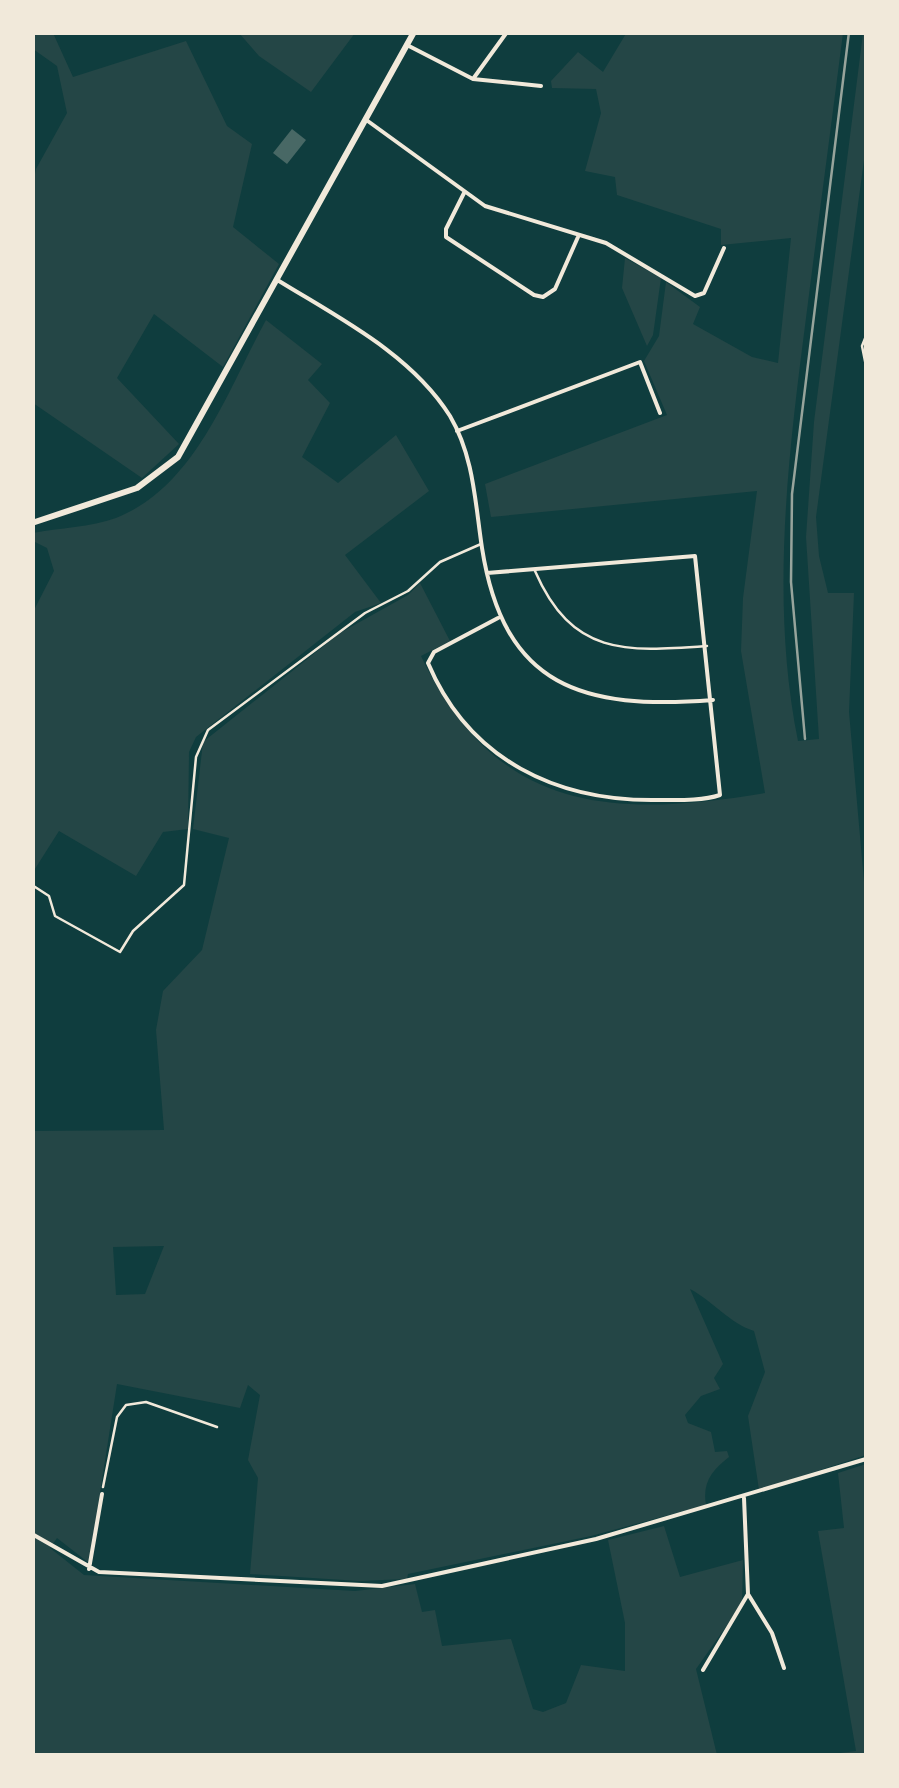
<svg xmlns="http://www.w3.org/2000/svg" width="899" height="1788" viewBox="0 0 899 1788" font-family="Quicksand,sans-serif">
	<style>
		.green { fill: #244646; fill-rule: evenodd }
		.building { fill: #486865 }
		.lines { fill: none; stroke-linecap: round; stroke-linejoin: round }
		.path { stroke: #f1e9da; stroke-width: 2.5 }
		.service { stroke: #f1e9da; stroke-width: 2.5 }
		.minor { stroke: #f1e9da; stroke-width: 4 }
		.secondary { stroke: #f1e9da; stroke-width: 6 }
		.rail { stroke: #97a49c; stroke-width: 2.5 }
	</style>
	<rect width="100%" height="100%" fill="#0f3d3e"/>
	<path class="green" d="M627,32L843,33C831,128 818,223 806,318C788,457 770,602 798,741L819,739L806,537L814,422L863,33H866V145L816,517L819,556L828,593H854L849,712L866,904V1455L759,1490L748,1416L765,1372L754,1331C729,1323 713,1301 690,1289L723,1364L714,1378L720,1389L701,1396L685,1415L688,1423L711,1432L715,1452L727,1451L729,1457C712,1470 702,1483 706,1505L591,1536L408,1574L407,1579L359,1581L250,1574L258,1478L248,1460L260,1395L248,1385L240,1408L117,1384L89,1563L57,1538L50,1548L84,1575L355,1591L415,1584L422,1612L435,1610L442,1646L511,1639L533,1709L543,1712L566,1703L581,1665L625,1671V1623L608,1540L664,1526L680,1577L743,1560L742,1604L696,1669L717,1755L33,1756V1131L164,1130L156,1030L163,991L202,950L229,838L193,829L203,742L340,633L408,595L420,583L450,641L421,656C495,812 610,819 765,793L741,651L743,598L757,491L491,517L485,484L667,415L644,361L659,336L666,282L700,307L693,324L752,357L778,363L791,238L721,245V229L617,195L615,177L585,171L601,113L596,89L552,88L551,81L578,52L603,72ZM164,1246L145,1294L116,1295L113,1247Z
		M32,33H53L73,77L186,41L227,126L252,144L233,227L279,264L223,367L154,314L117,378L179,444L142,478L33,403V184L36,169L67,113L57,66L33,49Z
		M239,33H355L311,92L259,56Z
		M625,258L661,278L653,335L647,346L622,288Z
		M266,320L322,364L308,380L330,403L302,457L338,483L396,435L429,491L345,555L381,603L355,612L196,737L189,752L188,829L163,832L136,876L59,831L33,872V612L54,571L47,548L33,541V533C59,528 91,527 116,518C196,486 227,391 266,320Z
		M866,1464V1755H825L856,1751L818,1531L844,1528L838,1473Z"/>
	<path class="building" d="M292,129L306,140L287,164L273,153Z"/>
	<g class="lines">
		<path class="path" d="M866,684V746
			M103,1487L117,1417L126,1405L146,1402L217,1427"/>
		<path class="service" d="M866,336L862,346L866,366
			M535,571C572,656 625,652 707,646
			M32,885L49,896L55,916L120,952L133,931L184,885L196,757L208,730L365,613L408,591L440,562L481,544"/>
		<path class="minor" d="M407,45L473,79L541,86
			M473,79L507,32
			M365,119L485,206L606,243L695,296L704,293L724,248
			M464,193L446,229V237L534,295L543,297L555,289L578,237
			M279,281C339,318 411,354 450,416C474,457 475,502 482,548C504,688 583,710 713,700
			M457,431L640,362L660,413
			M487,573L695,556L720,795C702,801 678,800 659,800C557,802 469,760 428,663L434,652L498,618
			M32,1534L99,1572L382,1586L596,1539L866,1459
			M89,1569L102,1494
			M748,1594L772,1633L784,1668
			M703,1670L748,1594L744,1498"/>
		<path class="secondary" d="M32,523L137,488L178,457L414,32"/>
		<path class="rail" d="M805,739L791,582L792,494L849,32"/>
	</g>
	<rect width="899" height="1788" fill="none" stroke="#f1e9da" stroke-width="70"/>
</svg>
